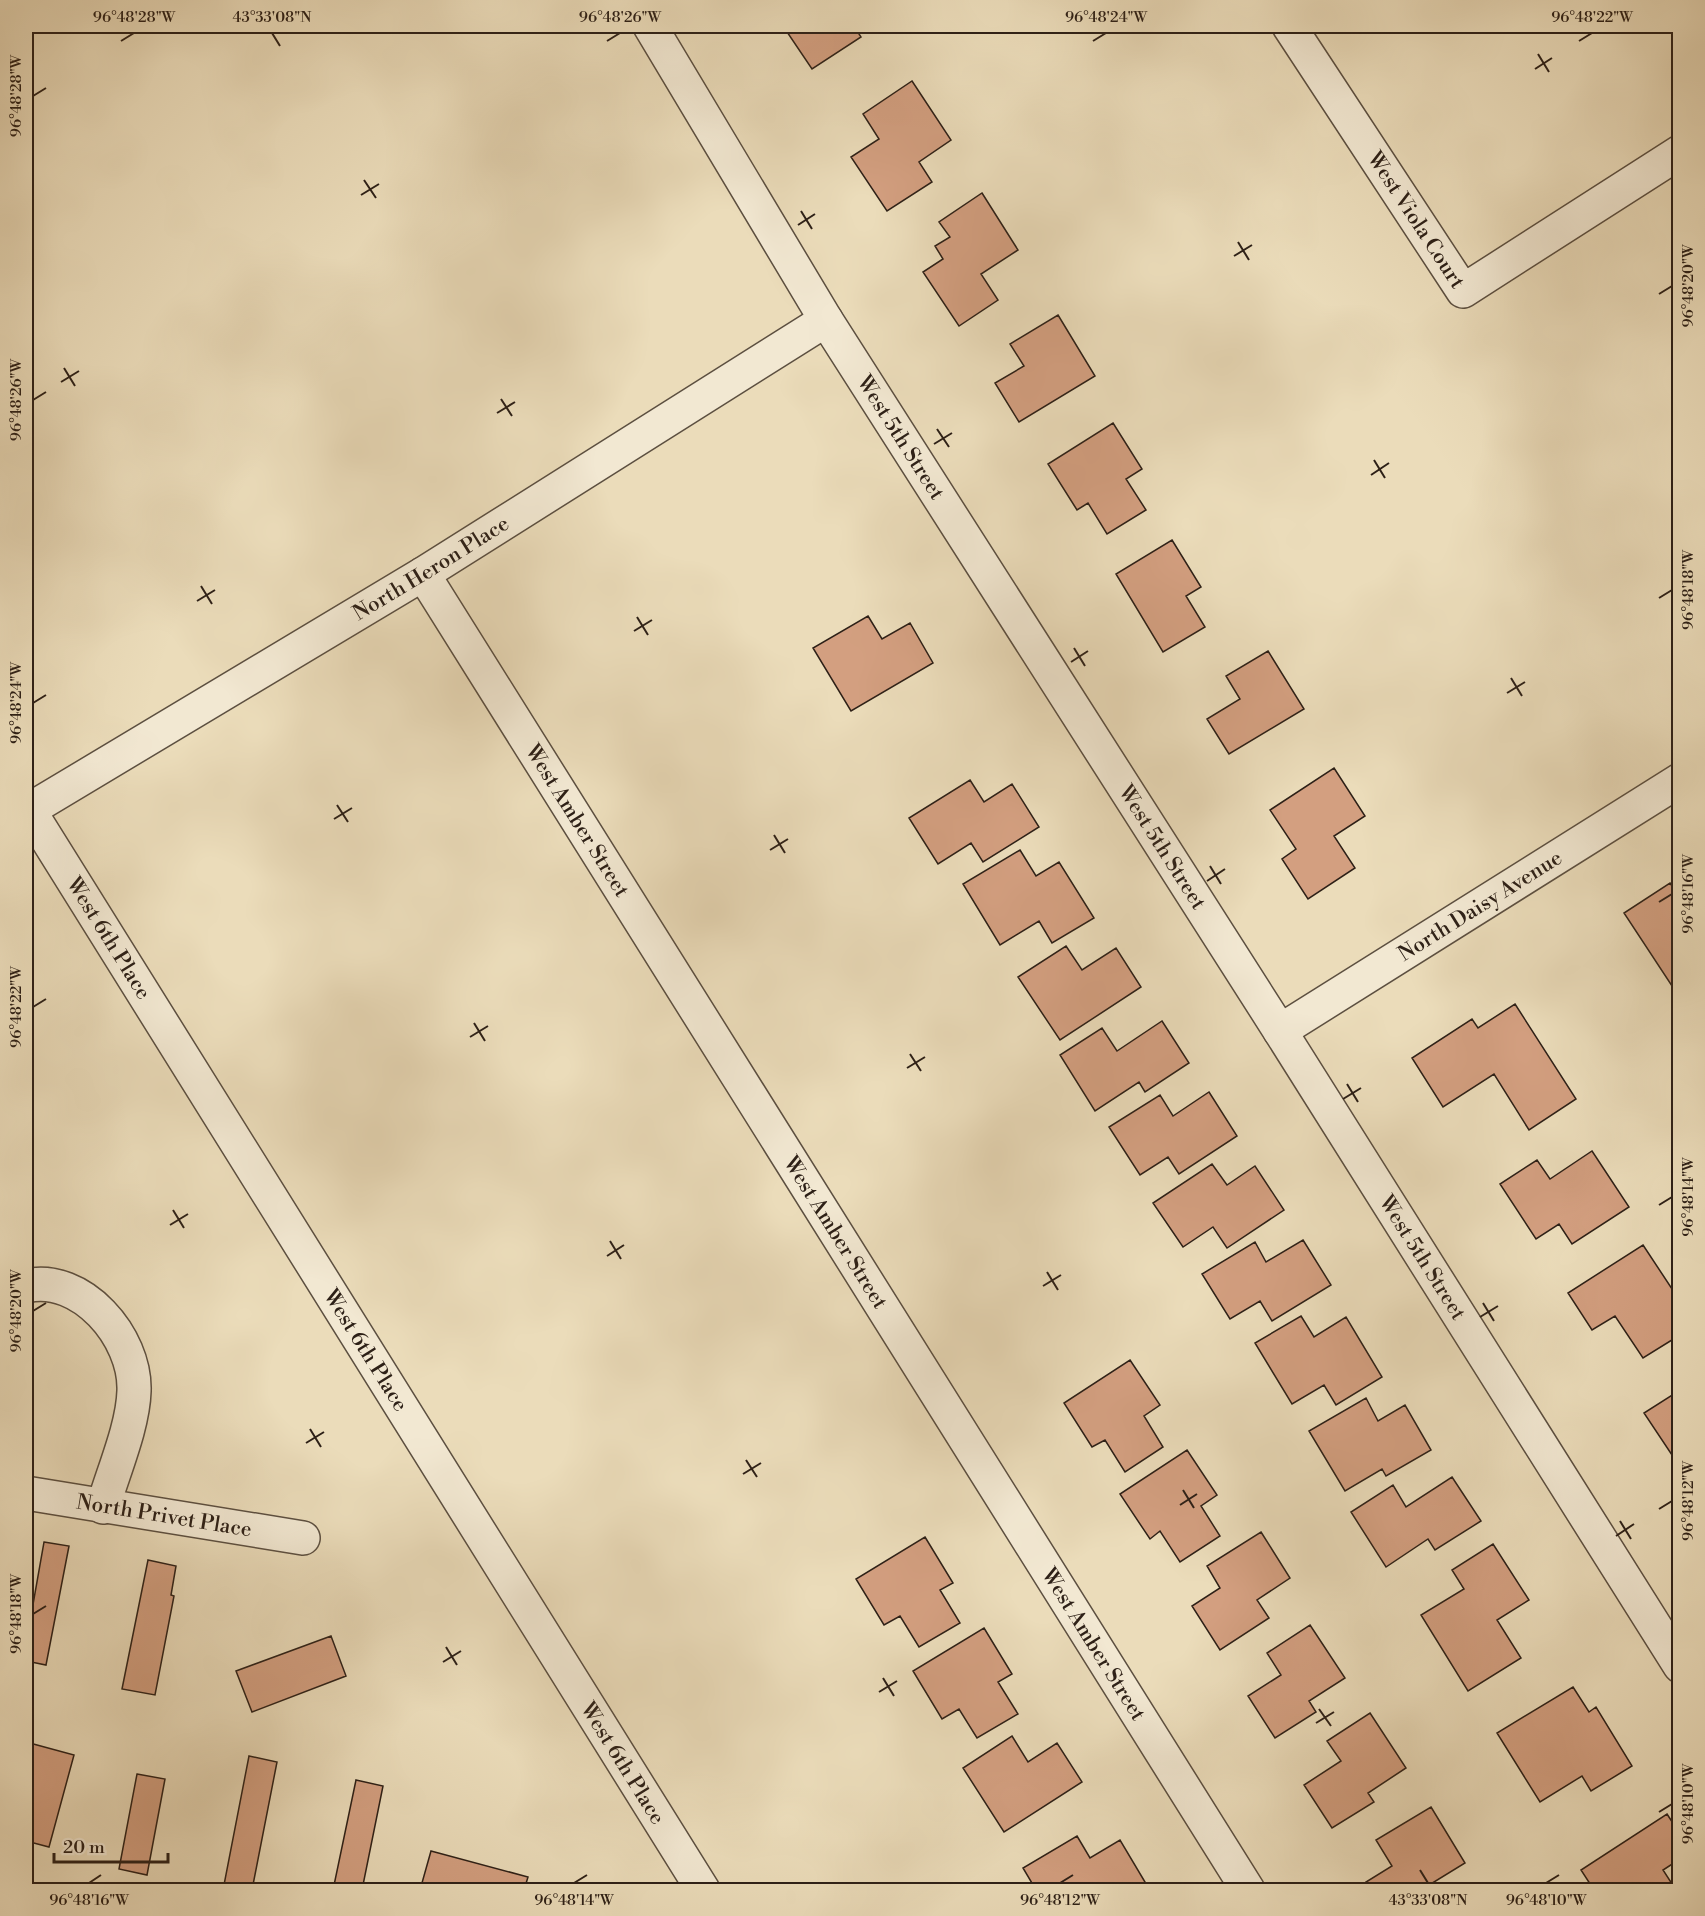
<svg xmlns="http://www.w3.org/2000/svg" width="1705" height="1916" viewBox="0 0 1705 1916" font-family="'Libre Bodoni',serif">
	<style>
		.building { fill: #d39f80; stroke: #2d2017; stroke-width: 1.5 }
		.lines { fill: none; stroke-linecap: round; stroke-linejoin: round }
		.street-casing { stroke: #5c4f40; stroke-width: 36 }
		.street { stroke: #f2e8d2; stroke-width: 33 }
		.ticks { fill: none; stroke: #2d2017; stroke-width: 2 }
		.labels { text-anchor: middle; stroke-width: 4.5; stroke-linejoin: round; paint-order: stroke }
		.street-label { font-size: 21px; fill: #2d2017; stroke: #f2e8d2 }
		.neatline { fill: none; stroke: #2d2017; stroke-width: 2 }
		.ticks-label { font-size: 15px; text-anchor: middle; fill: #2d2017 }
	</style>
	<rect width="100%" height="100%" fill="#ebdcba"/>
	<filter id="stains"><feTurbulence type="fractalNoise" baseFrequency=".00333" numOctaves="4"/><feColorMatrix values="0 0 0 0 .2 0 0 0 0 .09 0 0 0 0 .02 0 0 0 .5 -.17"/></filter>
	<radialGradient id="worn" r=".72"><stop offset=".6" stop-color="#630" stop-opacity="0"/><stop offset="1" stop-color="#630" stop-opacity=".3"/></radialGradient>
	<path class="building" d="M783,26H854L861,37L812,69Z
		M912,81L951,140L919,162L932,182L887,211L851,157L879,139L863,114Z
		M982,193L1018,250L981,274L998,300L959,326L923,272L943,259L935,246L950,237L939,222Z
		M1058,315L1095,376L1019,422L995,383L1024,366L1010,344Z
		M1113,423L1142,469L1126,479L1146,510L1107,534L1088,503L1077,510L1048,464Z
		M1172,540L1201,587L1186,596L1205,627L1163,652L1116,574Z
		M868,616L882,639L910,623L933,663L851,711L813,648Z
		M1268,651L1304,709L1229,754L1207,719L1240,699L1226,676Z
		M1334,768L1365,816L1334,836L1355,868L1308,899L1282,859L1296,849L1270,810Z
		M970,780L984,802L1012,784L1039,827L983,862L971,843L938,864L909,818Z
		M1020,850L1036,876L1059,862L1094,918L1052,943L1039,921L1000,945L963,884Z
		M1670,883L1680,898V981L1672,986L1624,913Z
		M1066,946L1082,970L1116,948L1141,987L1060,1040L1018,977Z
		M1515,1004L1576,1099L1529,1130L1494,1074L1443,1107L1412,1058L1472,1019L1478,1028Z
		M1162,1021L1189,1063L1145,1092L1139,1082L1095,1111L1060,1055L1102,1028L1117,1051Z
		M1209,1092L1237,1136L1179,1174L1168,1157L1140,1175L1109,1127L1160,1095L1173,1116Z
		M1592,1151L1629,1207L1572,1244L1559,1224L1536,1239L1500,1184L1537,1160L1550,1179Z
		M1212,1164L1227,1185L1255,1166L1284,1210L1227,1248L1213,1227L1183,1247L1153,1203Z
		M26,1174L31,1186L26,1188Z
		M1303,1240L1331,1285L1272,1321L1260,1301L1230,1319L1202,1274L1255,1242L1266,1262Z
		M1643,1245L1680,1301V1335L1643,1358L1615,1316L1592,1330L1568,1293Z
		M1301,1316L1314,1337L1346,1317L1382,1377L1336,1405L1324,1385L1292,1404L1255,1343Z
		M1130,1360L1160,1405L1144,1416L1163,1447L1125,1472L1105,1440L1092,1447L1064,1403Z
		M1680,1390V1455L1674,1458L1644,1413Z
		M1366,1398L1378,1421L1405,1405L1431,1450L1386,1476L1382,1469L1345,1491L1309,1431Z
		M1187,1450L1217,1495L1201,1506L1220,1536L1180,1562L1160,1531L1150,1539L1120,1494Z
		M1452,1477L1481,1521L1435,1550L1428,1539L1386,1567L1351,1512L1393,1485L1406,1507Z
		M1261,1532L1290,1578L1257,1600L1269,1618L1220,1650L1192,1606L1220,1588L1207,1566Z
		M925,1537L953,1583L940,1590L960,1623L919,1647L900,1616L884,1625L856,1579Z
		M44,1542L69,1546L46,1665L26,1661V1644Z
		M1493,1544L1529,1600L1497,1620L1521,1658L1468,1691L1421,1615L1464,1589L1452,1570Z
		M148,1560L176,1566L171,1595L174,1596L155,1695L122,1689Z
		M1310,1625L1345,1678L1309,1701L1316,1712L1275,1738L1248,1696L1281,1675L1267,1653Z
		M984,1628L1012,1674L998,1682L1018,1714L977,1738L959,1709L942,1719L913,1671Z
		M331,1636L346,1676L252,1712L236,1671Z
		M1573,1687L1589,1712L1596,1707L1632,1766L1591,1791L1582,1776L1540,1802L1497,1733Z
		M1370,1713L1406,1768L1368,1793L1374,1802L1332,1828L1304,1785L1341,1761L1327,1741Z
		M1012,1736L1028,1762L1057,1743L1082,1782L1004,1832L963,1768Z
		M26,1742L74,1755L49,1847L26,1841Z
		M249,1756L277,1762L252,1890H223Z
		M137,1774L165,1779L147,1875L119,1869Z
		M356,1780L383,1786L362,1890H333Z
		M1431,1807L1465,1863L1429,1885L1432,1890H1371L1366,1882L1392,1866L1376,1840Z
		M1667,1814L1680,1834V1859L1663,1870L1676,1890H1594L1581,1870Z
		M1077,1836L1090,1858L1120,1840L1145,1882L1130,1890H1036L1023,1868Z
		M431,1851L528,1877L524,1890H420Z"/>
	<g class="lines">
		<defs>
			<g id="street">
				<path id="s1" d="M650,26L826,320L1280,1031L1680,1666"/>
				<path id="s2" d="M1289,26L1463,291L1680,152"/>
				<path id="s3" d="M423,574L1248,1890"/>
				<path id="s4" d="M1280,1031L1680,780"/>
				<path d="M26,1286C81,1273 136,1337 134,1391C133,1427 113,1472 103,1507"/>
				<path id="s5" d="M26,1493L303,1538"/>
				<path id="s6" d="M703,1890L29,810L423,574L826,320"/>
			</g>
		</defs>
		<use href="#street" class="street-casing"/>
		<use href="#street" class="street"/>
	</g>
	<path class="ticks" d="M272,33L280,46M121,41L134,33M607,41L620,33M1093,41L1106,33M1579,41L1592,33M1538,54L1549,72M1535,69L1552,58M33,96L46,88M364,180L376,198M361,195L379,184M801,211L812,229M798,225L815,214M1238,242L1249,260M1234,256L1252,245M1659,294L1672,286M64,368L75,386M61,382L79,371M501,399L512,416M33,400L46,392M497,413L515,402M937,429L949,447M934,444L952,433M1374,460L1385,478M1371,475L1389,463M201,586L212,604M1659,598L1672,590M197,601L215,590M637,617L648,635M634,631L652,620M1074,648L1085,666M1071,662L1088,651M1511,678L1522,696M1507,693L1525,682M33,703L46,695M337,805L348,822M334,819L352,808M774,835L785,853M770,850L788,839M1210,866L1221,884M1207,881L1225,869M1659,902L1672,894M33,1007L46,999M474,1023L485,1041M470,1037L488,1026M910,1054L921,1071M907,1068L925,1057M1347,1084L1358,1102M1343,1099L1361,1088M1659,1205L1672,1197M173,1210L184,1228M170,1225L188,1214M610,1241L621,1259M607,1256L624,1245M1047,1272L1058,1290M1043,1286L1061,1275M1483,1303L1494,1321M33,1311L46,1303M1480,1317L1498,1306M310,1429L321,1447M306,1443L324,1432M746,1460L757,1477M743,1474L761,1463M1183,1490L1194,1508M1180,1505L1197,1494M1659,1509L1672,1501M1620,1521L1631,1539M1616,1536L1634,1524M33,1614L46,1606M446,1647L457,1665M443,1662L461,1651M883,1678L894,1696M879,1692L897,1681M1319,1709L1331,1726M1316,1723L1334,1712M1659,1812L1672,1804M1420,1870L1428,1883M89,1883L101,1875M574,1883L587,1875M1060,1883L1073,1875M1546,1883L1559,1875"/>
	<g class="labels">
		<g class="street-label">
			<text dy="7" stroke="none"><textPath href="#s2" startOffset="232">West Viola Court</textPath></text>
			<text dy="7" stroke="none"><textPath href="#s1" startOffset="482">West 5th Street</textPath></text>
			<text dy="7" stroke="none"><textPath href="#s6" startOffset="1742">North Heron Place</textPath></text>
			<text dy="7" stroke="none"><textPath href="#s3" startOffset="291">West Amber Street</textPath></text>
			<text dy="7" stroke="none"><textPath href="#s1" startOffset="968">West 5th Street</textPath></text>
			<text dy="7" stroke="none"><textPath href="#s4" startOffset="236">North Daisy Avenue</textPath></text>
			<text transform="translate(109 938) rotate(58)" y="7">West 6th Place</text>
			<text dy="7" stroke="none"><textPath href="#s3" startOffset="777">West Amber Street</textPath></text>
			<text dy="7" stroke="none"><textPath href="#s1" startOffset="1454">West 5th Street</textPath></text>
			<text transform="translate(366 1350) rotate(58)" y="7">West 6th Place</text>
			<text dy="7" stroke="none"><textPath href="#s5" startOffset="140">North Privet Place</textPath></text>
			<text dy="7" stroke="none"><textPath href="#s3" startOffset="1263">West Amber Street</textPath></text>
			<text transform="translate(623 1763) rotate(58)" y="7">West 6th Place</text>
		</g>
	</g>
	<rect width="1705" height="1916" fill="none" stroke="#ebdcba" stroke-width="66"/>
	<path d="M54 1853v9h114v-9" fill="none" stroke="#2d2017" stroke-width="3"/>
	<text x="63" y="1853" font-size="18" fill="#2d2017" stroke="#f2e8d2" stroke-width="4.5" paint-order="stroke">20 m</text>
	<rect x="33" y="33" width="1639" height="1850" class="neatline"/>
	<g class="ticks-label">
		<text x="134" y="22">96°48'28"W</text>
		<text x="272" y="22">43°33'08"N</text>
		<text x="620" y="22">96°48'26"W</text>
		<text x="1106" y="22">96°48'24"W</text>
		<text x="1592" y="22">96°48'22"W</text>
		<text transform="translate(16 96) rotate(-90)" y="5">96°48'28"W</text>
		<text transform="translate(1688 286) rotate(-90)" y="5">96°48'20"W</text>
		<text transform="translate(16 400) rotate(-90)" y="5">96°48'26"W</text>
		<text transform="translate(1688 590) rotate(-90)" y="5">96°48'18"W</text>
		<text transform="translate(16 703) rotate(-90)" y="5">96°48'24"W</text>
		<text transform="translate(1688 894) rotate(-90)" y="5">96°48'16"W</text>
		<text transform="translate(16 1007) rotate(-90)" y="5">96°48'22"W</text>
		<text transform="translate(1688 1197) rotate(-90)" y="5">96°48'14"W</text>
		<text transform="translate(16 1311) rotate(-90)" y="5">96°48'20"W</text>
		<text transform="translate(1688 1501) rotate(-90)" y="5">96°48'12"W</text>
		<text transform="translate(16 1614) rotate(-90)" y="5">96°48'18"W</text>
		<text transform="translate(1688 1804) rotate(-90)" y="5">96°48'10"W</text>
		<text x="89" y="1905">96°48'16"W</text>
		<text x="574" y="1905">96°48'14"W</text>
		<text x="1060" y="1905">96°48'12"W</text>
		<text x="1428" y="1905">43°33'08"N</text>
		<text x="1546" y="1905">96°48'10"W</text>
	</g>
	<rect width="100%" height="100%" filter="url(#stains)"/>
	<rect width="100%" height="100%" fill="url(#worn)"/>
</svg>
